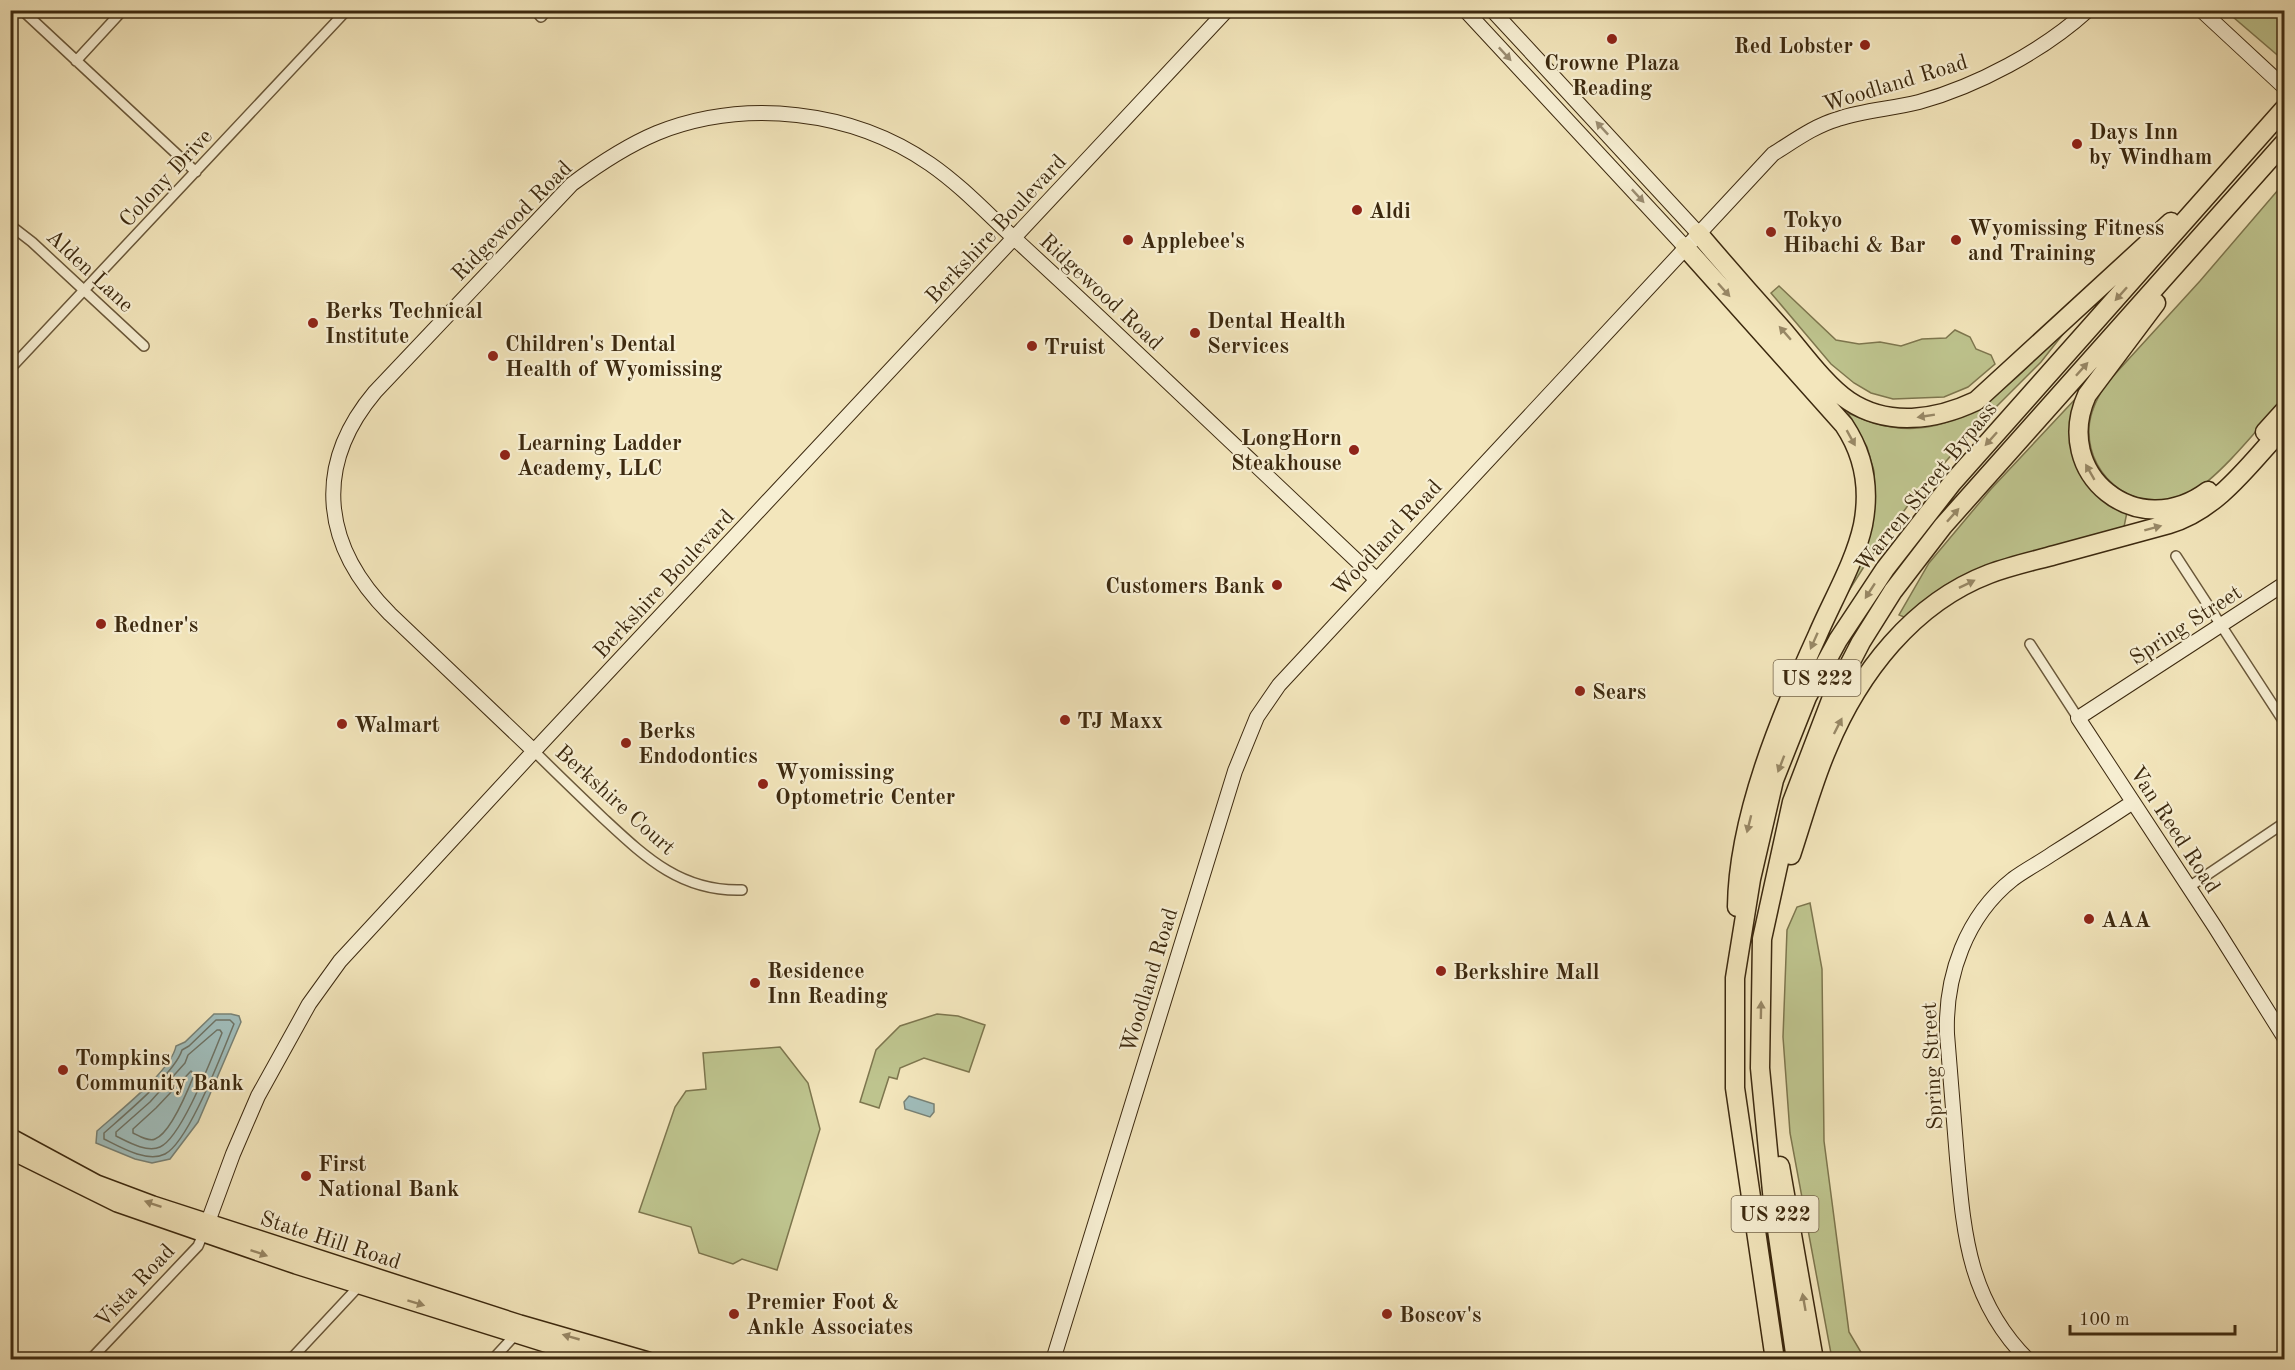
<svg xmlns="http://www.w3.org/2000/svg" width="2295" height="1370" viewBox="0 0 2295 1370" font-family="'Old Standard TT',serif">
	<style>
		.green { fill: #bec48e; stroke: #7d764e; stroke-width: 1.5 }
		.water { fill: #a0bdbb; stroke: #788276; stroke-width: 1.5 }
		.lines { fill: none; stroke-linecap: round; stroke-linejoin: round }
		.shore { stroke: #6e7365; stroke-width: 1.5 }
		.street-casing { stroke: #6a583a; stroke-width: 12 }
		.secondary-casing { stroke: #3c290f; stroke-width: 16 }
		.primary-casing { stroke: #3c290f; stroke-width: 18 }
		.highway-casing { stroke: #3c290f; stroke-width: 21 }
		.street { stroke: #f7efd3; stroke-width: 9 }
		.secondary { stroke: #f7efd3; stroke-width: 14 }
		.primary { stroke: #f3e6bc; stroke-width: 15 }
		.highway { stroke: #f3e6bc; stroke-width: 18 }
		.oneway { fill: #9a8c71 }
		.oneway2 { fill: #988866 }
		.poi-dot { fill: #8f2418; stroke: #f7efd3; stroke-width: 2 }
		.labels { text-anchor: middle; stroke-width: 4.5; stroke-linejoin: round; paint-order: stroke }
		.shield { fill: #f7efd3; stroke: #74644a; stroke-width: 1.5 }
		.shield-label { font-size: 21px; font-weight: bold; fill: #3c290f }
		.poi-label { font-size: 22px; font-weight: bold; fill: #3c290f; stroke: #f7efd3; text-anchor: start }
		.street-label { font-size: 22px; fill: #3c290f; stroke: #f7efd3 }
	</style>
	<rect width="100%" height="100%" fill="#f3e6bc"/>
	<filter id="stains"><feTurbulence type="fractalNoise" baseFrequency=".00333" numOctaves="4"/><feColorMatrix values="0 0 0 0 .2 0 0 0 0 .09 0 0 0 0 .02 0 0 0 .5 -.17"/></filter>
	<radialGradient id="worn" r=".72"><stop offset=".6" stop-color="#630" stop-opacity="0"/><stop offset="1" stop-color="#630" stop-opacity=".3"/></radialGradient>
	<path class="green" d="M2226,11H2284V55L2282,59Z
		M2284,183V399C2261,425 2220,477 2191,493C2142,518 2087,482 2089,428C2090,412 2097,399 2105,385L2200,281Z
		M1779,286L1836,340L1859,344L1880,342L1901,346L1922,339L1946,338L1955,330L1970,337L1976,349L1991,355L1995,364L1968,387L1944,397L1893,399L1871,393L1854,383L1831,364L1771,293Z
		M2071,324L2041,362L1974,429L1909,504L1865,565L1831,619L1873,520L1875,494L1874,471L1867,447L1848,413C1862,419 1876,425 1892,427C1968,440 2023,370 2071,324Z
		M2079,395C2070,426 2066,463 2091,488C2101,497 2115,504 2127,512L2123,532L2066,546L1909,619L1899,615L1929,563L1991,489Z
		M1810,903L1822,969L1824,1141L1849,1332L1865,1359H1832L1790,1133L1783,1037L1787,930L1797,907Z
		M937,1014L958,1016L985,1025L969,1072L924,1058L900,1068L897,1079L889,1077L879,1108L860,1102L876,1050L900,1026Z
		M780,1047L808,1083L820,1129L777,1270L742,1259L733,1264L699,1253L691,1227L639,1212L675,1107L686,1091L706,1089L703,1053Z"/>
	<path class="water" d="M214,1014H231L239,1016L241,1022L198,1122L170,1159L152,1163L135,1159L96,1143L97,1131C117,1113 172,1070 176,1046L185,1042Z
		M909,1096L934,1104V1112L930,1117L905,1109L904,1102Z"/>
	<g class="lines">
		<path class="shore" d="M216,1020H230L234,1024C223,1050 189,1142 165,1154C147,1163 120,1147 104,1139V1133C123,1116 175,1073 182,1050L189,1046Z
			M217,1030H220L222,1033C212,1057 182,1137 160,1147C147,1153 128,1142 116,1136V1132L150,1102L185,1063L188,1055Z
			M191,1071L194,1075C188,1090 171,1133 155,1139C149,1142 139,1136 133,1133V1129L156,1108Z"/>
		<defs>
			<path id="street" d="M22,10L196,172
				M535,10L541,17L547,10
				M76,61L123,10
				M10,225L32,242L144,346
				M10,369L347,10
				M2176,556L2284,722
				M2030,644L2078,718
				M534,751C557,774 580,796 603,818C645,857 681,892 742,890
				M2189,887L2284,823
				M90,1360L198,1246L203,1234
				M290,1360L360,1285
				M492,1360L517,1333"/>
			<path id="secondary" d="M1465,10L1685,247
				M1492,10L1698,233
				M2201,10L2284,87
				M2284,584L2078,718L2215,927L2284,1037
				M534,751L390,614C323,547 312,467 375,392L572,184C599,164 626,146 657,133C745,98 852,110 930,164C956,182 978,204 1001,226C1039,261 1077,296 1115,332C1202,414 1289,496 1376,579
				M205,1230L233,1154L258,1096L309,1004L340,961L534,751L1227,10
				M1053,1360L1235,771L1257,717L1279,685L1773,154C1794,141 1814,126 1838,119C1864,110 1892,109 1919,102C1977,86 2043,51 2088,10
				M2028,1360C1969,1301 1964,1236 1957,1158C1954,1116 1950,1075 1947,1034C1945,976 1966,916 2013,879C2025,870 2039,863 2052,854C2079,837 2106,820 2133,802"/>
			<path id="primary" d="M10,1136L97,1183L153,1204L520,1323L648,1360
				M10,1151L117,1204L296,1266L596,1360"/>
			<path id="highway" d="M1698,233C1726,266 1754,298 1783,330C1801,351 1826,386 1849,401C1888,427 1936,420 1976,401L2171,222
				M1685,247L1844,425C1864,455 1870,489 1863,525C1855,562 1833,599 1818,634C1781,715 1738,817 1737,907
				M2156,303L2087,395C2051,474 2137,544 2208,491
				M2265,432L2284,411
				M1791,855C1803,819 1813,781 1828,747C1859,673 1913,603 1989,574C2010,566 2033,561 2055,555C2093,545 2131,534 2169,524C2218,510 2251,462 2284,427
				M1780,1166L1814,1360
				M1775,1360L1735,1088V978L1751,879L1774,780L1807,697L1838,640L1885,569L1952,483L2284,109
				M1796,1360L1773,1202L1760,1068L1762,939L1792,802L1831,700L1861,642L1893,591L1943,526L2284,143"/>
		</defs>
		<use href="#street" class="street-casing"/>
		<use href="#secondary" class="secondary-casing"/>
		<use href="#primary" class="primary-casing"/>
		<use href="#highway" class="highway-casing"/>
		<use href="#street" class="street"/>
		<use href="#secondary" class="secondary"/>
		<use href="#primary" class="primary"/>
		<use href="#highway" class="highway"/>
	</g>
	<defs><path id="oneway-solid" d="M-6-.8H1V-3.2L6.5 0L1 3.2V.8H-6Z" transform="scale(1.5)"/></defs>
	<g class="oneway">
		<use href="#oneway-solid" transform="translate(1505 54) rotate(47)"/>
		<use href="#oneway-solid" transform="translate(1602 128) rotate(-133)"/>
		<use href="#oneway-solid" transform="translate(1638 196) rotate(47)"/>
	</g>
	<g class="oneway2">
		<use href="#oneway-solid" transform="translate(1724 290) rotate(48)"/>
		<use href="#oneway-solid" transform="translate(2121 294) rotate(132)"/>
		<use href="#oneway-solid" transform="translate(1785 333) rotate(-131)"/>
		<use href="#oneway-solid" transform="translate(2082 369) rotate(-48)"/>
		<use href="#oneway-solid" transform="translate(1926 416) rotate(171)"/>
		<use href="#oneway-solid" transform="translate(1851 438) rotate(61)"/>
		<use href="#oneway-solid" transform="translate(1991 439) rotate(132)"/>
		<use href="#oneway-solid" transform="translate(2090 472) rotate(-120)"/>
		<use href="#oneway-solid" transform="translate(1953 515) rotate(-48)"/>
		<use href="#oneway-solid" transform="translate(2153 528) rotate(-15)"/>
		<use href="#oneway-solid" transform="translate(1967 584) rotate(-26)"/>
		<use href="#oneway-solid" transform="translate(1870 591) rotate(123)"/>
		<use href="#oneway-solid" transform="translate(1814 641) rotate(114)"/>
		<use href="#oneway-solid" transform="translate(1838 726) rotate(-63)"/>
		<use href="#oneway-solid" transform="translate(1781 764) rotate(111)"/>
		<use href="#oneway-solid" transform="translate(1749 824) rotate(104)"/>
		<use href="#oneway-solid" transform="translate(1761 1010) rotate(-89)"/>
		<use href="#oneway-solid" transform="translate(153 1204) rotate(-161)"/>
		<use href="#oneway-solid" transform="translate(259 1253) rotate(19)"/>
		<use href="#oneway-solid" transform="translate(1804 1302) rotate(-100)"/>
		<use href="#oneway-solid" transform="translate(416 1303) rotate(17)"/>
		<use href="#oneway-solid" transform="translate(571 1337) rotate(-164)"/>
	</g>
	<g class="poi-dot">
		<circle cx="1612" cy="39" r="6"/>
		<circle cx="1865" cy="45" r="6"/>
		<circle cx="2077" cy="144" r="6"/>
		<circle cx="1357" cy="210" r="6"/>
		<circle cx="1771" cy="232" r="6"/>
		<circle cx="1128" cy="240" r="6"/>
		<circle cx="1956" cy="240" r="6"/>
		<circle cx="313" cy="323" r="6"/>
		<circle cx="1195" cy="333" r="6"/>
		<circle cx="1032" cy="346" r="6"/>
		<circle cx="493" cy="356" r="6"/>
		<circle cx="1354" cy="450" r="6"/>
		<circle cx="505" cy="455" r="6"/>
		<circle cx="1277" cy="585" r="6"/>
		<circle cx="101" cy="624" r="6"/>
		<circle cx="1580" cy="691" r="6"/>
		<circle cx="1065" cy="720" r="6"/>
		<circle cx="342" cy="724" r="6"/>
		<circle cx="626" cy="743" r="6"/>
		<circle cx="763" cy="784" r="6"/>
		<circle cx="2089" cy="919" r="6"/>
		<circle cx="1441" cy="971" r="6"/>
		<circle cx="755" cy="983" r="6"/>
		<circle cx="63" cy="1070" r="6"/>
		<circle cx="306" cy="1176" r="6"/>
		<circle cx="734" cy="1314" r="6"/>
		<circle cx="1387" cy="1314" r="6"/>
	</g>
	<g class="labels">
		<g class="shield">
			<rect x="1773.5" y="660" width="87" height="36" rx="4.5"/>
			<rect x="1731.5" y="1196" width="87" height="36" rx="4.5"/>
		</g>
		<g class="shield-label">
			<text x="1817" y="685">US 222</text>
			<text x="1775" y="1221">US 222</text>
		</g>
		<g class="poi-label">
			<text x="1853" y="53" text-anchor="end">Red Lobster</text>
			<text x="1612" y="70" text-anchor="middle">Crowne Plaza<tspan x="1612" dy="25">Reading</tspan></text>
			<text x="2089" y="139">Days Inn<tspan x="2089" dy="25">by Windham</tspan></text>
			<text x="1369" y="218">Aldi</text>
			<text x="1783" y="227">Tokyo<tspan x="1783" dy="25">Hibachi &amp; Bar</tspan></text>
			<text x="1968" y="235">Wyomissing Fitness<tspan x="1968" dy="25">and Training</tspan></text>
			<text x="1140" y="248">Applebee's</text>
			<text x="325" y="318">Berks Technical<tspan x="325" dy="25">Institute</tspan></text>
			<text x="1207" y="328">Dental Health<tspan x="1207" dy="25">Services</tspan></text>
			<text x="505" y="351">Children's Dental<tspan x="505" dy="25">Health of Wyomissing</tspan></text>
			<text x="1044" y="354">Truist</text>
			<text x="1342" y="445" text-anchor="end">LongHorn<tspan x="1342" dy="25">Steakhouse</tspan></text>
			<text x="517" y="450">Learning Ladder<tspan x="517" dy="25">Academy, LLC</tspan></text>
			<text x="1265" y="593" text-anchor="end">Customers Bank</text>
			<text x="113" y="632">Redner's</text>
			<text x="1592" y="699">Sears</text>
			<text x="1077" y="728">TJ Maxx</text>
			<text x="354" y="732">Walmart</text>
			<text x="638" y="738">Berks<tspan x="638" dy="25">Endodontics</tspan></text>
			<text x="775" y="779">Wyomissing<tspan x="775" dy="25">Optometric Center</tspan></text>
			<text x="2101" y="927">AAA</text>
			<text x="767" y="978">Residence<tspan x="767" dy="25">Inn Reading</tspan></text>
			<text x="1453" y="979">Berkshire Mall</text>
			<text x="75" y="1065">Tompkins<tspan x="75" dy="25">Community Bank</tspan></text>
			<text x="318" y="1171">First<tspan x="318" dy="25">National Bank</tspan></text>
			<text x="746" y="1309">Premier Foot &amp;<tspan x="746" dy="25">Ankle Associates</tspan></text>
			<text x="1399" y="1322">Boscov's</text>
		</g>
		<g class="street-label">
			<text transform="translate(1895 82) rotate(-17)" y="8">Woodland Road</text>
			<text transform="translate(165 177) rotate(-47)" y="8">Colony Drive</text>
			<text transform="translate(511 220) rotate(-45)" y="8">Ridgewood Road</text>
			<text transform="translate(995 228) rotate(-47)" y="8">Berkshire Boulevard</text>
			<text transform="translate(91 270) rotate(43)" y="8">Alden Lane</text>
			<text transform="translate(1102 291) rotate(43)" y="8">Ridgewood Road</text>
			<text transform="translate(1925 486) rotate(-51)" y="8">Warren Street Bypass</text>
			<text transform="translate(1386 537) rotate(-47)" y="8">Woodland Road</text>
			<text transform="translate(663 583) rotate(-47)" y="8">Berkshire Boulevard</text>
			<text transform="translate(2185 624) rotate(-33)" y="8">Spring Street</text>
			<text transform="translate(616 799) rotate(42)" y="8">Berkshire Court</text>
			<text transform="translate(2176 829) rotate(57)" y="8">Van Reed Road</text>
			<text transform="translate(1148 980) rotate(-73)" y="8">Woodland Road</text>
			<text transform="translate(1931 1066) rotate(-93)" y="8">Spring Street</text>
			<text transform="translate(331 1239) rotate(18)" y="8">State Hill Road</text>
			<text transform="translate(134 1285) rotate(-47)" y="8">Vista Road</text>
		</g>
	</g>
	<rect width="2295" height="1370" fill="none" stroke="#f3e6bc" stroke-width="36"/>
	<rect x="12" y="12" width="2271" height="1346" fill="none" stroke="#3c290f" stroke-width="3"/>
	<rect x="18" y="18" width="2259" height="1334" fill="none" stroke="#3c290f" stroke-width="1.5"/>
	<path d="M2070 1325v9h165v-9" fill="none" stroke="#3c290f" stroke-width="3"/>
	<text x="2079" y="1325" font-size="18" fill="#3c290f" stroke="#f7efd3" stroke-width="4.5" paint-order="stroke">100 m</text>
	<rect width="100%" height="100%" filter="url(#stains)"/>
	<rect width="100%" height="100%" fill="url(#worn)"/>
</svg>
